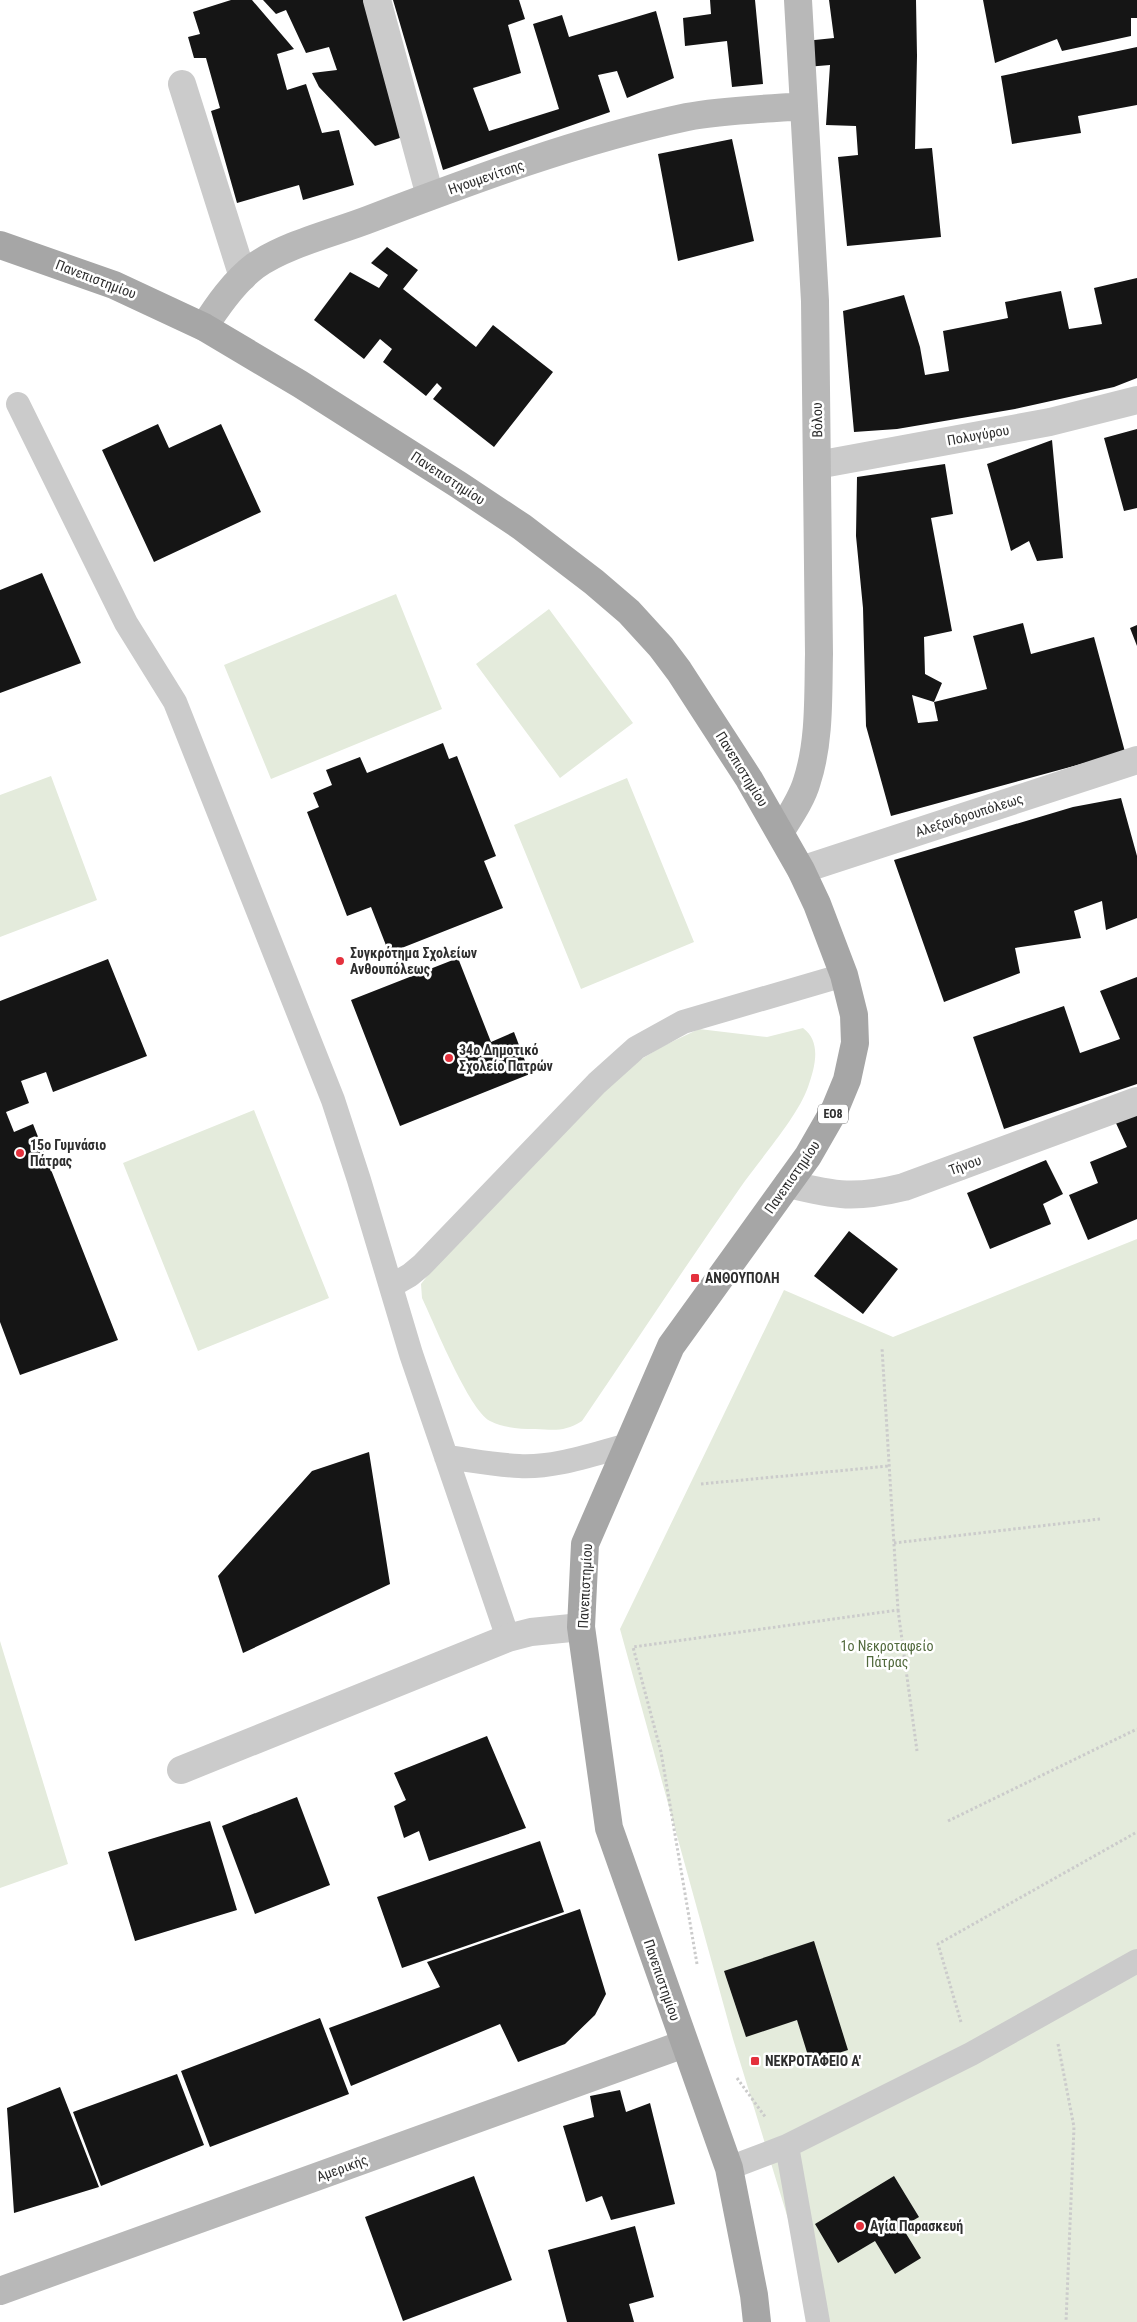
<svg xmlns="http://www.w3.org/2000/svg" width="1137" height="2322" viewBox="0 0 1137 2322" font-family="'Roboto Condensed',sans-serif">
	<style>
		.green { fill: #e4ebdc }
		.building { fill: #151515 }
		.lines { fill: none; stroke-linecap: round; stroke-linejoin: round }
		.path { stroke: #cbcbcb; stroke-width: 3; stroke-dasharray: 2.5 2.5; stroke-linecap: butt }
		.lane { stroke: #cbcbcb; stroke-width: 24 }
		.street { stroke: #cbcbcb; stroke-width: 28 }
		.secondary { stroke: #b8b8b8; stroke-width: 28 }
		.primary { stroke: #a6a6a6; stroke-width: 28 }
		.poi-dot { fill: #e4313d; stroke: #fff; stroke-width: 2 }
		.labels { text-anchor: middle; stroke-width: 5; stroke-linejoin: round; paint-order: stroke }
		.shield { fill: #fff; stroke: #6d6d6d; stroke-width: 1 }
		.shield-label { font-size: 12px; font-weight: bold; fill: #2e2e2e }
		.street-label { font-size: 14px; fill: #2e2e2e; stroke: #fff }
		.poi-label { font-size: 14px; font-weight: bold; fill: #2e2e2e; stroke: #fff; text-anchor: start }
		.park-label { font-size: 14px; fill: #51693c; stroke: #fff }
	</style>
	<rect width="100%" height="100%" fill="#fff"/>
	<path class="green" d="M396,594L442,709L271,779L224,665Z
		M549,609L633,723L560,778L476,664Z
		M51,776L97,900L0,937V795Z
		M627,778L694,942L581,989L514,825Z
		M803,1028C822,1042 815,1067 808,1087C797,1118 760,1159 740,1188C686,1265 635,1343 582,1421C564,1432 555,1430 535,1429C519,1429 504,1428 490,1421C469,1410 434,1323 422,1298L421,1284L452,1244L546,1145L635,1063L663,1046L699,1029L767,1037Z
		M254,1110L329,1298L198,1351L123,1163Z
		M1137,1239V2322H812L796,2245L733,2039L620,1629L784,1290L893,1337Z
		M0,1641L68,1864L0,1888Z"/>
	<path class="building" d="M231,0H252L294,49L277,54L287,90L306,84L322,133L339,130L354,185L303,200L299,185L237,203L211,111L220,108L206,58H194L188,37L200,34L193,12Z
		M263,0H363L406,136L375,146L319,87L312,73L337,70L329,47L306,53L286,10L276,14Z
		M393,0H519L525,19L508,25L521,73L473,88L489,131L559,109L533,24L562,15L569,37L656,11L674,78L627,98L617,71L598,75L610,112L443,170Z
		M710,0H755L763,84L732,87L727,41L685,46L683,18L711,14Z
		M829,0H916L917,56L915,149L932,148L941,237L847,246L838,157L858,155L856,126L826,125L830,65L806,67L805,41L834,38Z
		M983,0H1137V18H1131V36L1062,51L1057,39L995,63Z
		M1137,47V105L1078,116L1081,133L1012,144L1001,76Z
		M732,139L754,241L678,261L658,154Z
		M387,247L418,270L403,289L476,347L493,325L553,372L494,447L433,399L442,388L437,383L426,396L383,362L392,349L380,339L364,359L314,320L350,272L379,288L388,275L371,263Z
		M1137,278V378L1114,387L1015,409L897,429L854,432L843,311L904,295L920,347L925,375L949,371L943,331L1008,318L1005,302L1061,291L1069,329L1102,324L1094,288Z
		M158,424L169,448L221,424L261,512L154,562L102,450Z
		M1137,429V508L1124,511L1104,438Z
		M1052,440L1063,558L1037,561L1029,541L1011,551L987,464Z
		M945,464L953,514L931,518L952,631L924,637L925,674L942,683L934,702L912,695L918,723L938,721L934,702L987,689L973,636L1023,623L1031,654L1094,637L1125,752L891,816L866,726L863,608L856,536L857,477Z
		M42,573L81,663L0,693V590Z
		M1137,625V646L1130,628Z
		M443,743L449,759L457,756L496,856L484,861L503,908L389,953L371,907L347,916L307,812L319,807L313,793L332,785L326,770L360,757L367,773Z
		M1121,798L1137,856V918L1106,930L1102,901L1074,911L1081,938L1015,948L1020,973L944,1002L894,860L1073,807Z
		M458,958L491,1042L514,1032L530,1074L400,1126L351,1000Z
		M108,959L147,1056L53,1092L46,1072L21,1081L29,1103L6,1112L14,1132L33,1124L118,1340L20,1375L0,1322V1001Z
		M1137,977V1084L1004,1129L973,1037L1064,1006L1080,1053L1120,1039L1100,991Z
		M1137,1113V1219L1088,1240L1069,1195L1098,1183L1090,1162L1127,1147L1115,1121Z
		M1046,1160L1063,1194L1043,1204L1051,1224L990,1249L967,1193Z
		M849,1231L898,1269L863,1314L814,1276Z
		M369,1452L390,1584L243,1653L218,1576L312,1471Z
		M487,1736L526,1828L429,1861L419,1831L404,1838L394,1806L406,1800L394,1773Z
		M297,1797L330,1885L255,1914L222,1826Z
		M210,1821L237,1910L135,1941L108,1852Z
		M540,1841L564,1912L402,1968L377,1897Z
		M580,1909L606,1994L595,2015L565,2044L518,2062L500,2024L351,2086L329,2028L440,1987L427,1962Z
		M814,1941L848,2050L810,2062L797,2020L746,2037L724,1971Z
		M320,2018L349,2094L210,2147L181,2071Z
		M177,2074L204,2145L101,2186L73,2112Z
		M60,2087L99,2187L14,2213L7,2108Z
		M620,2090L626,2112L650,2103L675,2204L611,2220L602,2196L586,2202L563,2126L594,2117L590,2096Z
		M474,2176L512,2280L403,2321L365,2217Z
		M894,2176L919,2217L902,2227L921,2258L895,2274L875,2241L838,2263L815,2224Z
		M635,2226L654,2297L629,2304L634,2322H567L548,2250Z"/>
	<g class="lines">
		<path class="path" d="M701,1484L889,1466
			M894,1543L1100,1519
			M898,1610L917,1751
			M948,1821L1137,1729
			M697,1964L661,1752L633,1647L898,1610L882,1348
			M961,2022L938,1944L1137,1832
			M1058,2044L1074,2127L1066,2322
			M737,2078L766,2118"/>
		<path class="lane" d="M18,404L126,623L175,702L333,1100L359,1180L411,1354L508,1638
			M391,1286L410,1275L422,1265L597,1083L636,1048L683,1022L844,975
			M446,1457C470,1460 495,1465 519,1466C555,1468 593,1454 628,1445
			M787,2146L818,2322
			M729,2168L787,2146L971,2054L1137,1961"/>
		<path class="street" d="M377,0L430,196
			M182,84L243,277
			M817,465L1050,422L1137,400
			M801,870L1137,760
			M788,1184C837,1196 855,1199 904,1187L1137,1101
			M181,1770L508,1638L531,1632L581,1627"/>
		<path class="secondary" d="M204,327C218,305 234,282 255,266C286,244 334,233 370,219C473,180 579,140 687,117C723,110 767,109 804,106
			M780,832C790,816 802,799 807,781C820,741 818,695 819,654L815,301L798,0
			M0,2291L684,2044"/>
		<path class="primary" d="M0,245L114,285L204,327L300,384L459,485L522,527L594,582L629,612L661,647L679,671L749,779L801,870L817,904L844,975L854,1015L855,1043L847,1080L835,1109L808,1156L671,1346L585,1544L581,1627L609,1828L729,2168L754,2295L757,2322"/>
	</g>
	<g class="poi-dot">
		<circle cx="340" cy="961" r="5"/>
		<circle cx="449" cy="1058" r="5"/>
		<circle cx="20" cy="1153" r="5"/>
		<rect x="690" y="1273" width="10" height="10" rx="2.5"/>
		<rect x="750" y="2056" width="10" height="10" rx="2.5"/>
		<circle cx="860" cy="2226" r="5"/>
	</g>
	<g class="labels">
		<rect class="shield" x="818" y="1104.5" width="30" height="19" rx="4"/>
		<g class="shield-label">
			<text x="833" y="1118">ΕΟ8</text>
		</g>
		<g class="street-label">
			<text transform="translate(486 177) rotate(-19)" y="5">Ηγουμενίτσης</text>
			<text transform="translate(96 279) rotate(21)" y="5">Πανεπιστημίου</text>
			<text transform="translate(817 420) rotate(-91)" y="5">Βόλου</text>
			<text transform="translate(978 435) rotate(-10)" y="5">Πολυγύρου</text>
			<text transform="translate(448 478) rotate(33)" y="5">Πανεπιστημίου</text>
			<text transform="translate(742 769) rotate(58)" y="5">Πανεπιστημίου</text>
			<text transform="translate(969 815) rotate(-18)" y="5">Αλεξανδρουπόλεως</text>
			<text transform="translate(965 1165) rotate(-20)" y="5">Τήνου</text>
			<text transform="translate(792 1177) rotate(-55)" y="5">Πανεπιστημίου</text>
			<text transform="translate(585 1586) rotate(-87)" y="5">Πανεπιστημίου</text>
			<text transform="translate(662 1980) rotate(71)" y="5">Πανεπιστημίου</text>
			<text transform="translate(342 2168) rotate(-20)" y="5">Αμερικής</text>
		</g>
		<g class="poi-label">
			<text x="350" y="958">Συγκρότημα Σχολείων<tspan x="350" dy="16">Ανθουπόλεως</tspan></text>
			<text x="459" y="1055">34ο Δημοτικό<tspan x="459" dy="16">Σχολείο Πατρών</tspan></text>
			<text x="30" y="1150">15ο Γυμνάσιο<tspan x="30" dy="16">Πάτρας</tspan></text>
			<text x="705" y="1283">ΑΝΘΟΥΠΟΛΗ</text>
			<text x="765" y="2066">ΝΕΚΡΟΤΑΦΕΙΟ Α'</text>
			<text x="870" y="2231">Αγία Παρασκευή</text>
		</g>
		<g class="park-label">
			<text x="887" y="1651">1o Νεκροταφείο<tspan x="887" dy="16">Πάτρας</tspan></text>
		</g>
	</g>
</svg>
